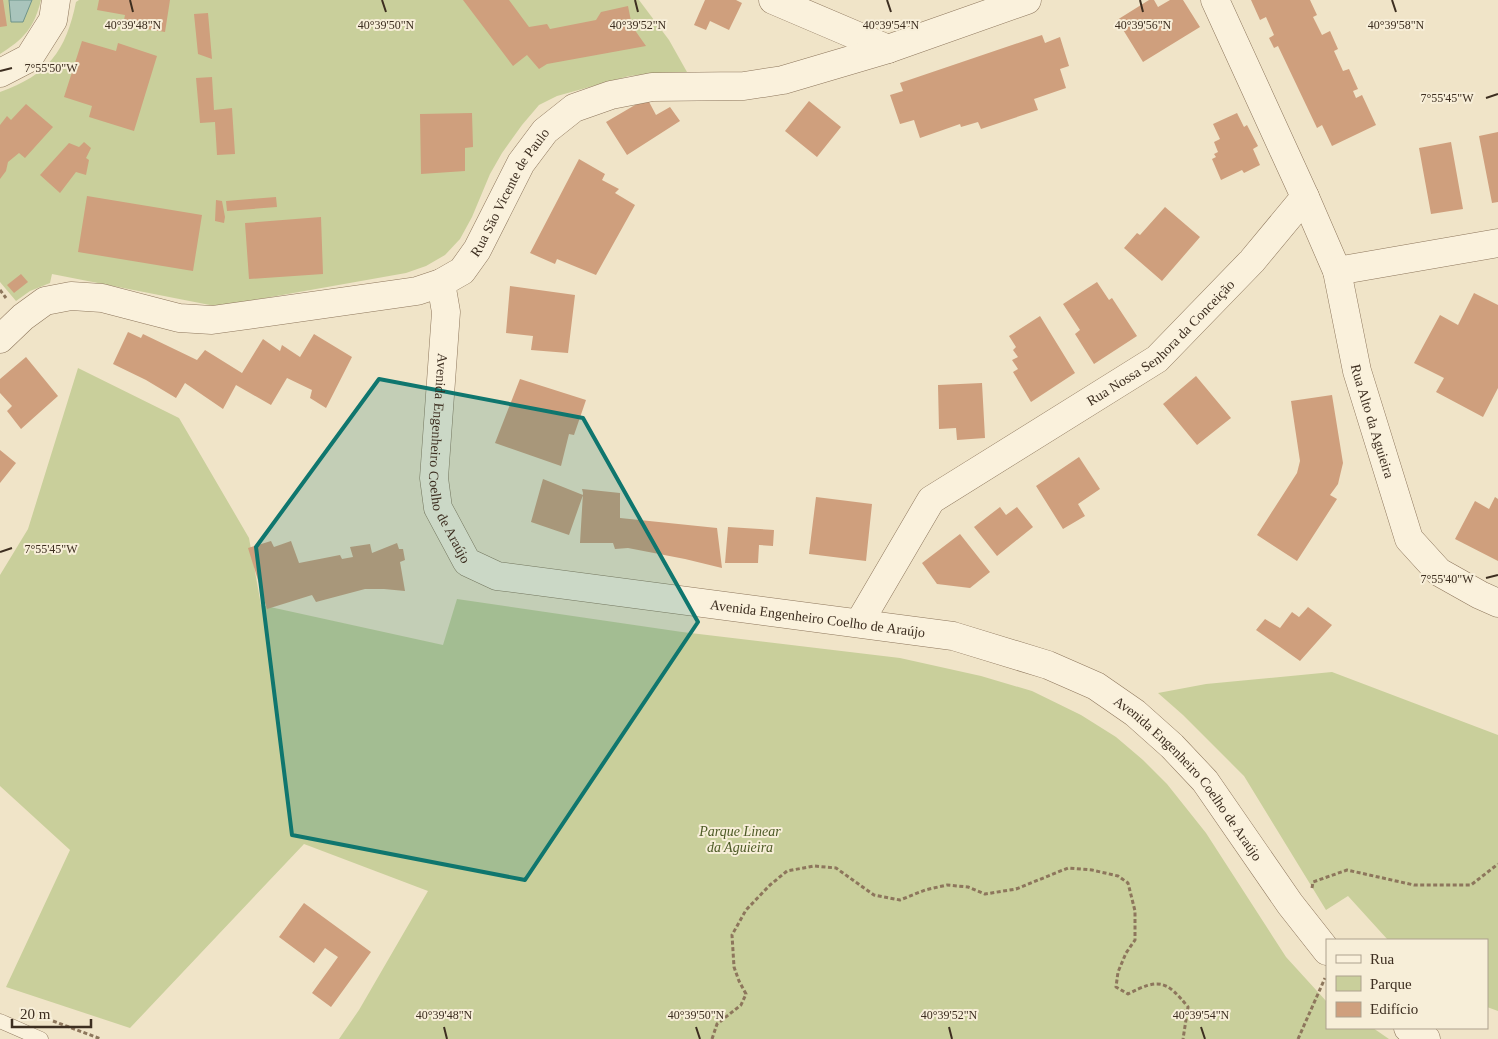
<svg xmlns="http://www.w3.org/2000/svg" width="1498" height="1039" viewBox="0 0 1498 1039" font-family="'Times New Roman',serif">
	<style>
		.green { fill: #c9cf9b }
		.water { fill: #a9c4bc; stroke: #6f938a }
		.building { fill: #cf9f7d }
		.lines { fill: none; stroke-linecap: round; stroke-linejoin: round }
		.lane-casing { stroke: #8d765c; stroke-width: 15 }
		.street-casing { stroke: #8d765c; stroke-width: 29 }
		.path { stroke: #8d765c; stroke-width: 3; stroke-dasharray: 4 2.5; stroke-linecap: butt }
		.lane { stroke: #faf1dc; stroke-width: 14 }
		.street { stroke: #faf1dc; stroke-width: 28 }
		.marked { fill: #0f766e; fill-opacity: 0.2; stroke: #0f766e; stroke-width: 4; stroke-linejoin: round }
		.ticks { fill: none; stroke: #3d2e20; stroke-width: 2 }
		.labels { text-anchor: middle; stroke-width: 4; stroke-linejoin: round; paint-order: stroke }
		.street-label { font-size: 14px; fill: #3d2e20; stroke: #f7eed8 }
		.park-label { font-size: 14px; font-style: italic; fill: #4d5a26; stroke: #f7eed8 }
		.ticks-label { font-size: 12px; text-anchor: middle; fill: #3d2e20; stroke: #f7eed8; stroke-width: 4; stroke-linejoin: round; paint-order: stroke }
	</style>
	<rect width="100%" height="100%" fill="#f0e4c8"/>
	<path class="green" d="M0,0H41C34,28 24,39 0,54Z
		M79,0H639L669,40L687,72L658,73L629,76L557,96L539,105L522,125L502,153L490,174L472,217L460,239L445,255L426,266L406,273L226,305L215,306L52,274L50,283L30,291L16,301L0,282V92C48,75 66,51 76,2Z
		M78,368L179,418L249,538L261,605L443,645L457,599L682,632L900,658L981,676L1032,691L1081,715L1116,737L1143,760L1167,784L1206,833L1286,957L1327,1002V1028H1373L1389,1039H339L359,1010L428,891L304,844L130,1028L6,987L70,850L0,786V575L28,529Z
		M1332,672L1498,735V1011L1487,1007V940H1388L1348,896L1326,910L1244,776L1183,715L1158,693L1206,684Z"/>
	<path class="water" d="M9,0H32L23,22H11Z"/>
	<path class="building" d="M0,0H3L7,26L0,27Z
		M99,0H170L165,32L123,25L125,15L97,10Z
		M463,0H509L529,27L547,24L550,29L596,20L601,12L628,6L632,26L646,46L547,64L539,69L527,55L513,66Z
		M705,0H736L742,3L729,30L710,21L706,30L694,25Z
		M1149,0H1154L1158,7L1170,0H1183L1200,27L1143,62L1117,20Z
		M1251,0H1310L1317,15L1313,17L1322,35L1330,31L1338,49L1334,51L1343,71L1349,69L1358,89L1353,91L1356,98L1362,95L1376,125L1332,146L1322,125L1317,128L1278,46L1274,48L1269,38L1274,35L1266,17L1260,20Z
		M208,13L212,59L198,54L194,14Z
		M1042,35L1045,43L1060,37L1069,66L1060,69L1066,88L1034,99L1038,110L981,129L978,122L961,127L960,124L920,138L914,120L900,124L890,95L903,91L900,83Z
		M82,41L116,51L118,43L157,56L134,131L89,117L92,106L64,97Z
		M212,77L214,110L232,108L235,154L217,155L215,122L200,123L196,78Z
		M647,98L656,115L670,107L680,121L627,155L606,122Z
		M809,101L841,127L817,157L785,131Z
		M26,104L53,127L25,158L19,153L8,162L6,171L0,179V125L7,116L11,120Z
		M472,113L473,147L465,148V171L421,174L420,114Z
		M1237,113L1244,127L1247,125L1258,146L1253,149L1260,165L1244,173L1242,170L1221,180L1212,159L1216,157L1214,154L1218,152L1214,142L1220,139L1213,124Z
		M1498,132V202L1492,203L1479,136Z
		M84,142L91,148L86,158L89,160L86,175L76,172L60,193L40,175L69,143L79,147Z
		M1451,142L1463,209L1431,214L1419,148Z
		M579,159L605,174L602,180L619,189L615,193L635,205L596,275L557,259L555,264L530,253Z
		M87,196L202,215L193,271L78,252Z
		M276,197L277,207L227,211L226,201Z
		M216,200L222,201L225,217L224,223L215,221Z
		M1165,207L1200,237L1162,281L1124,248L1137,233L1140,235Z
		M321,217L323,274L249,279L245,223Z
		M21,274L28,282L14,293L7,285Z
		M1097,282L1109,300L1112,298L1137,336L1094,364L1075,334L1080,330L1063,304Z
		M510,286L575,295L568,353L531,350L533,336L506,333Z
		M1474,293L1498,305V388L1483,417L1436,392L1444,378L1414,363L1440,315L1458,325Z
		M1040,316L1075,373L1031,402L1013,372L1018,369L1012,360L1018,357L1013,350L1016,347L1009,336Z
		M128,332L141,338L143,334L197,360L205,350L242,373L263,339L280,351L282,345L300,357L314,334L352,357L326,408L310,398L312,390L287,378L271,405L236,385L223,409L185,383L176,398L146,380L113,364Z
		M26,357L58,396L21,429L7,411L12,406L0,393V379Z
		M1196,376L1231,418L1197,445L1163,404Z
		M520,379L586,400L574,435L569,434L561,466L495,443Z
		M982,383L985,438L957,440L956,428L939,429L938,385Z
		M1332,395L1343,463L1338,484L1330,495L1337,499L1297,561L1257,535L1297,473L1300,461L1291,401Z
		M0,450L16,463L0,483Z
		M1079,457L1100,489L1078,504L1085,516L1063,529L1036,486Z
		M543,479L583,495L569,535L531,522Z
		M582,489L620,493V518L717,528L722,568L685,559L628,548L615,549L613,543H580L583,493Z
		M816,497L872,504L866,561L809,554Z
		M1495,497L1498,499V561L1455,539L1475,501L1489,509Z
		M1000,507L1006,515L1017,507L1033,527L997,556L974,527Z
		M728,527L774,530L773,546L759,545L758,563H725Z
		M960,534L990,572L970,588L937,584L922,563Z
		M271,541L274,547L291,541L299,563L340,555L342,559L353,557L350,547L370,544L372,553L397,543L399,549H403L405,560L400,562L405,591L384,589H365L316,602L312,595L267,609L248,548Z
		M1308,607L1332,625L1300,661L1256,630L1265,619L1280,628L1292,612L1299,617Z
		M304,903L371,952L331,1007L312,993L338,957L325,948L314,963L279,937Z"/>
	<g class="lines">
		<defs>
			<path id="lane" d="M0,1021L41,1039"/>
			<g id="street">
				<path d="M773,0L888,49"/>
				<path d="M0,73L29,58L53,20L56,0"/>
				<path id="s1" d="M1305,197L1337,271L1357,371L1409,539L1439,572L1480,595L1498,603"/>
				<path d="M1337,271L1498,243"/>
				<path id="s2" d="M441,283L446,312L434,478L438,508L467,562L497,576L953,636L1048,665L1096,686L1135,713L1172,746L1205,781L1290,904L1327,951"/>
				<path id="s3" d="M0,339L23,317L45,301L71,296L102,298L179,318L212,320L417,291L441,283L462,271L477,250L521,163L545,131L574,108L611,95L652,87L744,86L783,80L888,49L1027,0"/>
				<path id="s4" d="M859,623L931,500L1157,359L1252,261L1305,197L1215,0"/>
				<path d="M1408,1028L1426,1039"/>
			</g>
		</defs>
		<use href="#lane" class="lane-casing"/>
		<use href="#street" class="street-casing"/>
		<path class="path" d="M0,290L6,298
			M1312,888L1313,882L1347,870L1414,885H1471L1498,864
			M53,1021L101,1039
			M712,1039L717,1024L741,1005L746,994L739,981L734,967L732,935L746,910L770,885L787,871L814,866L836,868L874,895L900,900L925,890L947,885L968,887L985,894L1016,889L1068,868L1092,870L1118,876L1128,883L1135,911V940L1126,953L1118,972L1116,987L1128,994C1159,978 1166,980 1188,1007L1183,1039
			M1298,1039L1325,978"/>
		<use href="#lane" class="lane"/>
		<use href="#street" class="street"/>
	</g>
	<path class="marked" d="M379,379L583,418L698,622L525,880L292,835L256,547Z"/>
	<path class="ticks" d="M130,0L133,12M382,0L386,12M635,0L638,12M887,0L891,12M1140,0L1143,12M1392,0L1396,12M0,71L12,68M1486,98L1498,94M0,552L12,548M1486,578L1498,575M444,1027L447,1039M696,1027L700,1039M949,1027L952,1039M1201,1027L1205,1039"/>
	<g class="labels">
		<g class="street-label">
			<text dy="5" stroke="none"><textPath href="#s3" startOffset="578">Rua São Vicente de Paulo</textPath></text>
			<text dy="5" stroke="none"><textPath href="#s4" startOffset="422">Rua Nossa Senhora da Conceição</textPath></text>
			<text dy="5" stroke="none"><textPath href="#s1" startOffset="235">Rua Alto da Aguieira</textPath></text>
			<text dy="5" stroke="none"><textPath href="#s2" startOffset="179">Avenida Engenheiro Coelho de Araújo</textPath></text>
			<text dy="5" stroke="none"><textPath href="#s2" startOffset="644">Avenida Engenheiro Coelho de Araújo</textPath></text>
			<text dy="5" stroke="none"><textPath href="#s2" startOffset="1064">Avenida Engenheiro Coelho de Araújo</textPath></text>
		</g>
		<g class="park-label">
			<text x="740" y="836">Parque Linear<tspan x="740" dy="16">da Aguieira</tspan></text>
		</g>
	</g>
	<g class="ticks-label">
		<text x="133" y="29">40°39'48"N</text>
		<text x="386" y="29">40°39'50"N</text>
		<text x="638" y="29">40°39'52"N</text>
		<text x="891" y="29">40°39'54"N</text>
		<text x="1143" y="29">40°39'56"N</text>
		<text x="1396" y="29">40°39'58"N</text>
		<text x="51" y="72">7°55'50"W</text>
		<text x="1447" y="102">7°55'45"W</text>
		<text x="51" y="553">7°55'45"W</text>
		<text x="1447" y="583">7°55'40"W</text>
		<text x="444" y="1019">40°39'48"N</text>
		<text x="696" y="1019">40°39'50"N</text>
		<text x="949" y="1019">40°39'52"N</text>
		<text x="1201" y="1019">40°39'54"N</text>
	</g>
	<rect x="1326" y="939" width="162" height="90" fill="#f7eed8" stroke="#ada18e"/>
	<rect x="1336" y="955" width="25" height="8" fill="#faf1dc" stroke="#ada18e"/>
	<text x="1370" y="964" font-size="15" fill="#3d2e20">Rua</text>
	<rect x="1336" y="976" width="25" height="15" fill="#c9cf9b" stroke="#ada18e"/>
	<text x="1370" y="989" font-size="15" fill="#3d2e20">Parque</text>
	<rect x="1336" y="1002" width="25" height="15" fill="#cf9f7d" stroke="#ada18e"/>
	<text x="1370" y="1014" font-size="15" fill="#3d2e20">Edifício</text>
	<path d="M12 1019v8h79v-8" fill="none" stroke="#3d2e20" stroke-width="2.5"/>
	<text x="20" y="1019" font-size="15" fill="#3d2e20" stroke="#f7eed8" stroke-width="4" paint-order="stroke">20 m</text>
</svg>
